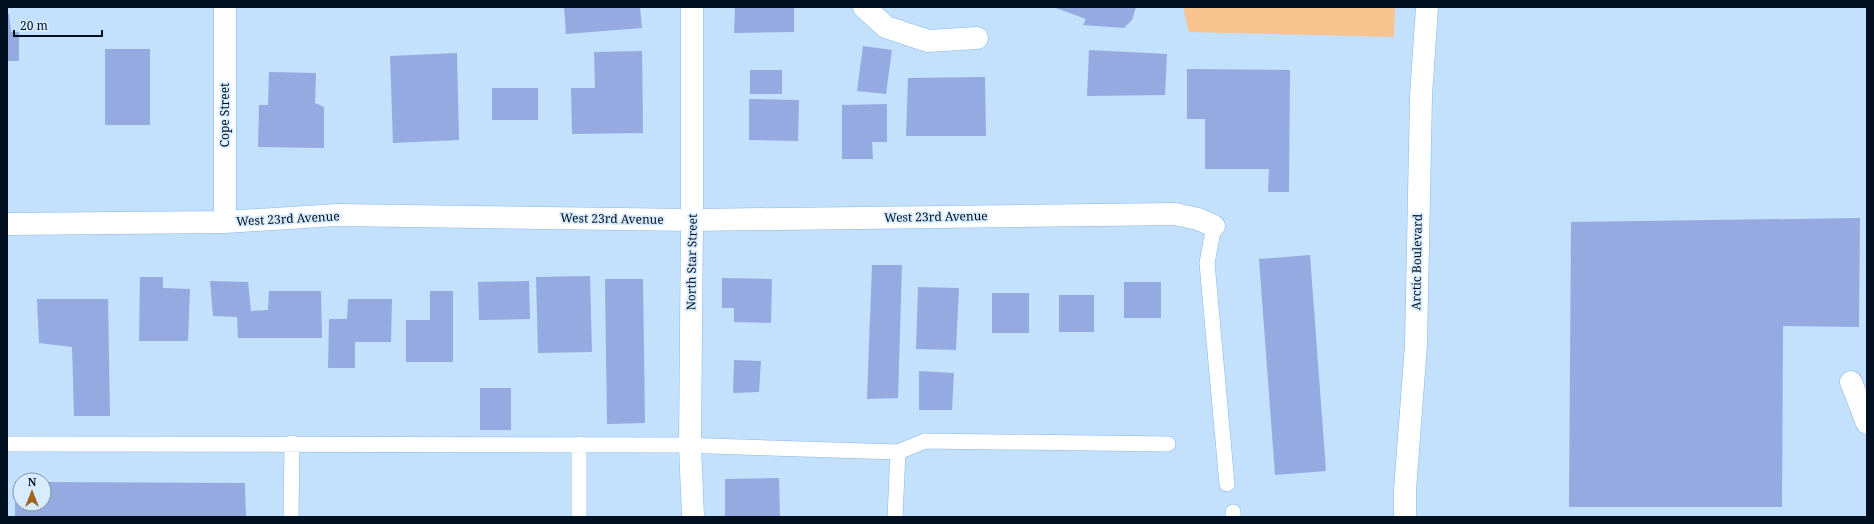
<svg xmlns="http://www.w3.org/2000/svg" width="1874" height="524" viewBox="0 0 1874 524" font-family="'Noto Serif',serif">
	<style>
		.green { fill: #f7c48f }
		.building { fill: #94aae1 }
		.lines { fill: none; stroke-linecap: round; stroke-linejoin: round }
		.service-casing { stroke: #87b8e5; stroke-width: 16 }
		.minor-casing { stroke: #87b8e5; stroke-width: 23 }
		.secondary-casing { stroke: #87b8e5; stroke-width: 23 }
		.service { stroke: #fff; stroke-width: 15 }
		.minor { stroke: #fff; stroke-width: 22 }
		.secondary { stroke: #fff; stroke-width: 22 }
		.labels { text-anchor: middle; stroke-width: 3.5; stroke-linejoin: round; paint-order: stroke }
		.street-label { font-size: 12px; fill: #011020; stroke: #d8ecff }
	</style>
	<rect width="100%" height="100%" fill="#c3e0fc"/>
	<path class="green" d="M1183,7H1395L1394,37L1189,32Z"/>
	<path class="building" d="M564,7H640L642,28L566,34Z
		M735,7H794V32L734,33Z
		M1053,7H1136L1132,20L1124,28L1083,25L1086,19Z
		M7,14H9L11,32H19V61H7Z
		M863,46L892,50L886,94L857,91Z
		M105,49H150V125H105Z
		M1089,50L1167,54L1165,95L1087,96Z
		M642,51L643,133L572,134L571,88H595L594,52Z
		M457,53L459,140L393,143L390,56Z
		M1187,69L1290,70L1289,192H1268L1269,169H1205V119H1187Z
		M750,70H782V94H750Z
		M269,72L316,73L315,103L324,107V148L258,147L259,105H268Z
		M985,77L986,136H906L908,78Z
		M492,88H538V120H492Z
		M749,99L799,100L798,141L749,140Z
		M887,104V142H872L873,159H842V105Z
		M1860,218L1859,327L1783,326L1782,507H1569L1571,222Z
		M1310,255L1326,471L1275,475L1259,259Z
		M872,265H902L898,398L867,399Z
		M590,276L592,352L538,353L536,277Z
		M140,277H163V288L190,289L188,341H139Z
		M722,278L772,279L771,323L734,322V308H722Z
		M605,279H643L645,423L607,424Z
		M210,281L248,282L251,311L268,310L269,291H321L322,338H238L237,317L213,316Z
		M529,281L530,319L479,320L478,282Z
		M1124,282H1161V318H1124Z
		M918,287L959,288L956,350L916,349Z
		M430,291H453V362H406V320H430Z
		M992,293H1029V333H992Z
		M1059,295H1094V332H1059Z
		M37,299H108L110,416H74L72,347L39,343Z
		M348,299H392L391,342H355V368H328L329,319H347Z
		M734,360L761,361L759,392L733,393Z
		M919,371L954,373L952,410H919Z
		M480,388H511V430H480Z
		M779,478L780,517H725V479Z
		M15,481L20,482V504H44V482L245,483L246,517H15Z"/>
	<g class="lines">
		<defs>
			<path id="service" d="M1214,226L1207,263L1227,484
				M7,444L678,445L898,452L925,441L1168,444
				M291,517L292,443
				M579,517V444
				M895,517L898,452
				M1233,517V512"/>
			<path id="minor" d="M225,7V222
				M692,7V220L690,446L693,517
				M864,7L886,27L928,41L977,38
				M7,224L225,222L337,215L692,220L1175,214L1198,219L1214,226
				M1851,382L1867,423"/>
			<path id="secondary" d="M1405,517V490L1416,345L1421,96L1427,7"/>
		</defs>
		<use href="#service" class="service-casing"/>
		<use href="#minor" class="minor-casing"/>
		<use href="#secondary" class="secondary-casing"/>
		<use href="#service" class="service"/>
		<use href="#minor" class="minor"/>
		<use href="#secondary" class="secondary"/>
	</g>
	<g class="labels">
		<g class="street-label">
			<text transform="translate(225 115) rotate(-90)" y="4">Cope Street</text>
			<text transform="translate(936 217) rotate(-1)" y="4">West 23rd Avenue</text>
			<text transform="translate(288 219) rotate(-3)" y="4">West 23rd Avenue</text>
			<text transform="translate(612 219) rotate(1)" y="4">West 23rd Avenue</text>
			<text transform="translate(692 262) rotate(-89)" y="4">North Star Street</text>
			<text transform="translate(1417 262) rotate(-89)" y="4">Arctic Boulevard</text>
		</g>
	</g>
	<rect width="1874" height="524" fill="none" stroke="#011020" stroke-width="16"/>
	<g transform="translate(32 492)"><circle r="19" fill="#d8ecff" stroke="#8294a6"/>
	<path d="M0-3L7 15L0 10L-7 15Z" fill="#9d6621"/>
	<text y="-6" font-size="11" font-weight="bold" text-anchor="middle" fill="#011020">N</text>
	</g>
	<path d="M14 30v6h88v-6" fill="none" stroke="#011020" stroke-width="2"/>
	<text x="20" y="30" font-size="12" fill="#011020" stroke="#d8ecff" stroke-width="3" paint-order="stroke">20 m</text>
</svg>
